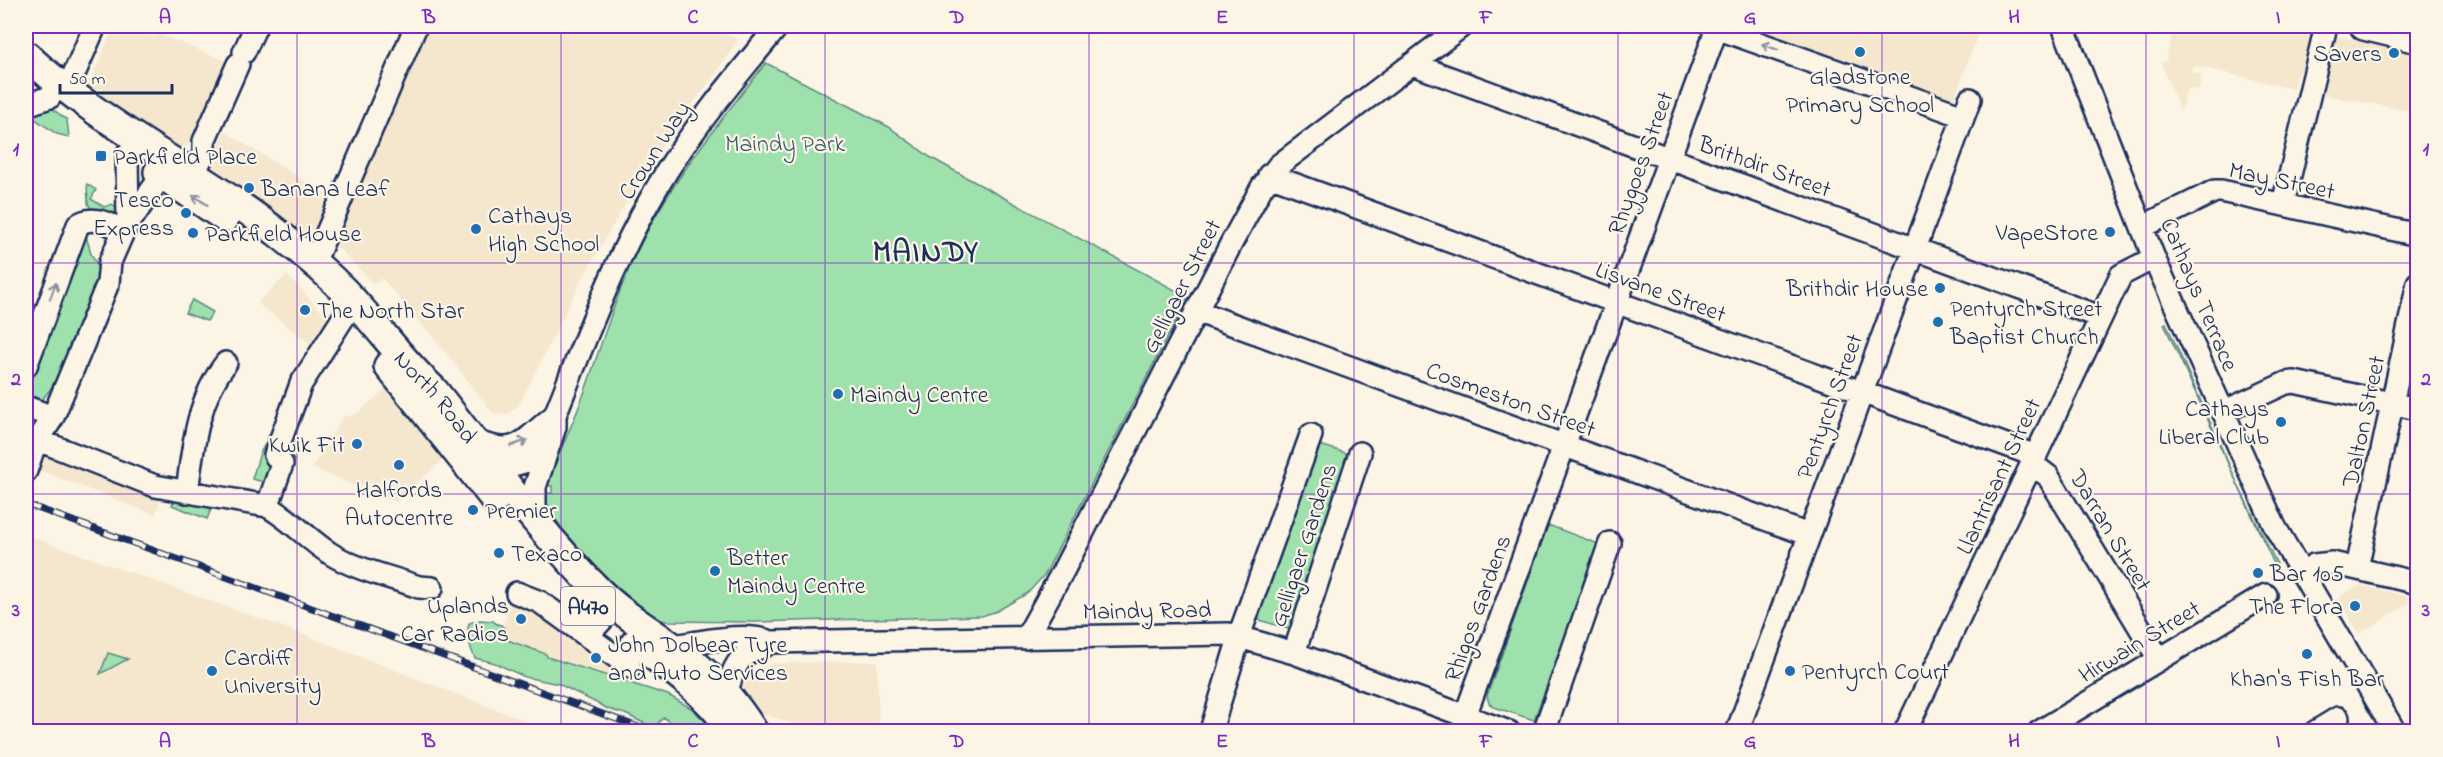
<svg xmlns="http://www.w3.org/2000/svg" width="2443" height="757" viewBox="0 0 2443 757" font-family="'Indie Flower',sans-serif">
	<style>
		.built { fill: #f4e7cd }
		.green { fill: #9fe1ac; stroke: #5d8885; stroke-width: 1.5 }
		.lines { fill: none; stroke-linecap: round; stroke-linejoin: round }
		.minor-casing { stroke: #1b2f5e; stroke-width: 26 }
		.major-casing { stroke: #1b2f5e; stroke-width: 32 }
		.minor { stroke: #fcf5e5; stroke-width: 21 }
		.major { stroke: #fcf5e5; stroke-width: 27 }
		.rail-casing { stroke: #1b2f5e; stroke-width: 7 }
		.rail { stroke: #fcf5e5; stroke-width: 4.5; stroke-dasharray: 14; stroke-linecap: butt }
		.oneway { stroke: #8c92a2 }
		.grid { fill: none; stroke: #7b2cbf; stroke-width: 1.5; stroke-opacity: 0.55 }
		.poi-dot { fill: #1f6fb2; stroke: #fcf5e5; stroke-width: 2 }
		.labels { text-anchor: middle; stroke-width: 4.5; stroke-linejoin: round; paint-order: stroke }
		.shield { fill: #fcf5e5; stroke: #5e6a86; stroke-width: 1.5 }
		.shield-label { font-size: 22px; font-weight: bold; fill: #1b2f5e }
		.poi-label { font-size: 24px; fill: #1b2f5e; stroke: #fcf5e5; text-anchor: start }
		.park-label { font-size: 24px; fill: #3c5c72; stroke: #fcf5e5 }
		.street-label { font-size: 24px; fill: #1b2f5e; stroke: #fcf5e5 }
		.district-label { font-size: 30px; font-weight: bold; letter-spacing: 1.5px; fill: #1b2f5e; stroke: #fcf5e5 }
		.neatline { fill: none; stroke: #7b2cbf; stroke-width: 2 }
		.grid-label { font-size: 20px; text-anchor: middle; font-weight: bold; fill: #7b2cbf }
	</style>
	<rect width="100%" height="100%" fill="#fcf5e5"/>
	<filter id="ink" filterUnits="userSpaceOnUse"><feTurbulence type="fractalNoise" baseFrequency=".0167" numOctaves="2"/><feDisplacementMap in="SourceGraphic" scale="12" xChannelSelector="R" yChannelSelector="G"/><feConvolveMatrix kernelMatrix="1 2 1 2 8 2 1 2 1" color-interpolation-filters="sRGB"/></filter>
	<g filter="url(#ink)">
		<path class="built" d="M114,26H130L155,37L157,33L226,61L184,154L87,88Z
			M430,26H707L738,39L719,69L647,166L584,276L519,405L510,413L503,415L493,413L440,346L382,278L374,284L335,245Z
			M1774,26H1981L1954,99L1771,33Z
			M2171,26H2299L2312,29L2302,70L2297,73L2293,89L2193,65L2191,72L2202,75L2199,90L2187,88L2180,112L2161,63L2166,61L2172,33L2170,32Z
			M2337,36L2417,55V112L2323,95Z
			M224,131L327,195L312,235L306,242L210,168Z
			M287,275L328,318V323L314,347L257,303Z
			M389,386L444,459L396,502L312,468L343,417L357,414Z
			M44,452L160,501L155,515L36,469Z
			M26,535L289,629L552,731L26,732Z
			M2360,585L2409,597L2408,604L2359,634L2340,602L2341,596Z
			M511,602L536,611L631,675L617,685L498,642Z
			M877,661L879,731H815L770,716L759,715L742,687L756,672L773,663Z"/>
		<path class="green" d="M766,63L889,127L930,157L971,180L1188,297L1045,574L1028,593L997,611L982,616L755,622L666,621C632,614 549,527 544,493H552V486L546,485L547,480C561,450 575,419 586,388C603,340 617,292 639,247C672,180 720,121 766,63Z
			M50,107L67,120L69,137L57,134L26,113Z
			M87,184L96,190L91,199L104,207L112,204L124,213L116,217L92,211L88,203Z
			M84,228L91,254L100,269L97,280C86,307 60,390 37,403L29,400L26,390Z
			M192,300L213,312L207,321L185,313Z
			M2166,323L2239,487L2277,564L2275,566L2164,324Z
			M269,437L275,438V467L268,483L252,479L260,453Z
			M1317,444L1352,455L1292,630L1256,619Z
			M174,500L212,507L207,519L172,505Z
			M1548,525L1596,543L1598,547L1534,720L1494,707L1489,703L1487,696Z
			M480,620L493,621L497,624L501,625L505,629L502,638L546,654L547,657L668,695L691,708L716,731C704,731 702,727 692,725C679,722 675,729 664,717L656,725H648L625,714L608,709L559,684L525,677L495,663L475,658C470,649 466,633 469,623Z
			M108,653L128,659L100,674Z"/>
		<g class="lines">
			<defs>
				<path id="minor" d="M1711,26L1963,116
					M2063,26L2154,258L2275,527L2395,732
					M244,52L256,26
					M1412,64L2100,317
					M67,90L95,26
					M26,105L50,97
					M127,154L128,222
					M194,174L204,153V141L238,64
					M1269,175L2036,456
					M347,186L416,26
					M2283,204L2326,26
					M2142,227L2215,191H2221L2418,235
					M314,263L342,197
					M1196,311L1809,535
					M26,366L78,225C92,214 110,225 124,230
					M26,407L53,417
					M2223,412L2286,383L2294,382L2418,409
					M38,440L155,486L267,506C291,519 308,540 331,554C357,570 391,577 419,587L432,588
					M474,440C518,460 524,439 555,415
					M2032,464L2048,476L2159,659
					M481,466C505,470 526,464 546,451
					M26,471L34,447L53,417L84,342L108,283L110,262L124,230L171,162
					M187,492C193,447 197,400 226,363
					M270,499L282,464L275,455L301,384L345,315
					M540,524L535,508V487L555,427V415C588,332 619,247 667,171C700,119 740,72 778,26
					M2357,568L2418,283
					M2301,573L2314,565L2332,563L2418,583
					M517,593L540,602L630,667
					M587,636L603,619
					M1026,638L1063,571L1232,242L1262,187L1279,165L1462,26
					M672,646C697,643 748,631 770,642L1229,634L1294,653L1509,732
					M1294,653L1360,453
					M727,693C731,676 735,659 752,651C759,648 764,647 770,642
					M1465,716L1717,28
					M1212,727L1243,625L1311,435
					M1544,732L1610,543
					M1737,732L1970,99
					M1905,732L2121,275L2154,258
					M2039,732L2266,595
					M2315,732L2338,718"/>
				<g id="major">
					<path d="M2364,26L2418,39"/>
					<path id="s1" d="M26,55C102,126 197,170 279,234C308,257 336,280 360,308C385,335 406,365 433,389C487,457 537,530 599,591C624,616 655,633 683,654C712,676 735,701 754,732"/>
					<path d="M158,172L225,218"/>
					<path d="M388,366L495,500"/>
					<path d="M635,643C671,668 707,694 733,732"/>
				</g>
			</defs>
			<use href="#minor" class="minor-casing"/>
			<use href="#major" class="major-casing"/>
			<use href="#minor" class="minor"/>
			<use href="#major" class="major"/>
			<defs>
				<path id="rail" d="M26,504L652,732"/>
			</defs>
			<use href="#rail" class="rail-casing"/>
			<use href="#rail" class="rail"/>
		</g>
		<defs><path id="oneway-shaft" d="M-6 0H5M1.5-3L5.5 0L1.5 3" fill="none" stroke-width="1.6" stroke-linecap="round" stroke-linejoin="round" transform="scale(1.5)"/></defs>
		<g class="oneway">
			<use href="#oneway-shaft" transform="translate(1770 47) rotate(-160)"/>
			<use href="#oneway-shaft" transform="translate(200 200) rotate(-146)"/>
			<use href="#oneway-shaft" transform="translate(53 291) rotate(-70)"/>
			<use href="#oneway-shaft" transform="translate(519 443) rotate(-21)"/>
		</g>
	</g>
	<path class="grid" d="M297,26V732M561,26V732M825,26V732M1089,26V732M1354,26V732M1618,26V732M1882,26V732M2146,26V732M26,263H2418M26,494H2418"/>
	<g class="poi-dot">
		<circle cx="1860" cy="52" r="6"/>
		<circle cx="2394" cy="53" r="6"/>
		<rect x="95" y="150" width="12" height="12" rx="3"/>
		<circle cx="249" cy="188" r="6"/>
		<circle cx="186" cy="213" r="6"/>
		<circle cx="476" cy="229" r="6"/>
		<circle cx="2110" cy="232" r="6"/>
		<circle cx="193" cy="233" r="6"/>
		<circle cx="1940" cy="288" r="6"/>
		<circle cx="305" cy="310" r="6"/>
		<circle cx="1938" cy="322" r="6"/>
		<circle cx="838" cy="394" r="6"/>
		<circle cx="2281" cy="422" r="6"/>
		<circle cx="357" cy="444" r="6"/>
		<circle cx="399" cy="465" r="6"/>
		<circle cx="473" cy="510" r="6"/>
		<circle cx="499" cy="553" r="6"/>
		<circle cx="715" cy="571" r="6"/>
		<circle cx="2258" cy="573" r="6"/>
		<circle cx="2355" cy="606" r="6"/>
		<circle cx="521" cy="619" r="6"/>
		<circle cx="2307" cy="654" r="6"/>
		<circle cx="596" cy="658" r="6"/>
		<circle cx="212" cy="671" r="6"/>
		<circle cx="1790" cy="671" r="6"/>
	</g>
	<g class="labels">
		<rect class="shield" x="561" y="587" width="54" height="38" rx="4.5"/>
		<g class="shield-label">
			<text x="588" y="614">A470</text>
		</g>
		<g class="poi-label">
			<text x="2382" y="61" text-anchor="end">Savers</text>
			<text x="1860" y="84" text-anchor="middle">Gladstone<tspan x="1860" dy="28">Primary School</tspan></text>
			<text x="113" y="164">Parkfield Place</text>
			<text x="261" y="196">Banana Leaf</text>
			<text x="174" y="207" text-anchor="end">Tesco<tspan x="174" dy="28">Express</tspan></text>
			<text x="488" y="223">Cathays<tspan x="488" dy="28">High School</tspan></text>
			<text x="2098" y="240" text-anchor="end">VapeStore</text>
			<text x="205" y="241">Parkfield House</text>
			<text x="1928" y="296" text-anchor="end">Brithdir House</text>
			<text x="1950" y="316">Pentyrch Street<tspan x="1950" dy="28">Baptist Church</tspan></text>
			<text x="317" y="318">The North Star</text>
			<text x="850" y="402">Maindy Centre</text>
			<text x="2269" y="416" text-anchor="end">Cathays<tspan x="2269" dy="28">Liberal Club</tspan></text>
			<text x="345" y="452" text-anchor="end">Kwik Fit</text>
			<text x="399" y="497" text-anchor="middle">Halfords<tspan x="399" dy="28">Autocentre</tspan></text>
			<text x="485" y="518">Premier</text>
			<text x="511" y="561">Texaco</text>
			<text x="727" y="565">Better<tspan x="727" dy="28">Maindy Centre</tspan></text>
			<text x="2270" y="581">Bar 105</text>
			<text x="509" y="613" text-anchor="end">Uplands<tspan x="509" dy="28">Car Radios</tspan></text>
			<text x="2343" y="614" text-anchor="end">The Flora</text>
			<text x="608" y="652">John Dolbear Tyre<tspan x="608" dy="28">and Auto Services</tspan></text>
			<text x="224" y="665">Cardiff<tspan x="224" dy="28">University</tspan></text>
			<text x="1802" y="679">Pentyrch Court</text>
			<text x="2307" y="686" text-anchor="middle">Khan's Fish Bar</text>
		</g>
		<g class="park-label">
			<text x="785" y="151">Maindy Park</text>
		</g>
		<g class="street-label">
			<text transform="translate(654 150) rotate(-57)" y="8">Crown Way</text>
			<text transform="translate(1640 163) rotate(-70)" y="8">Rhygoes Street</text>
			<text transform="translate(1765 166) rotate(20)" y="8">Brithdir Street</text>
			<text transform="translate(2282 180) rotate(12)" y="8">May Street</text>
			<text transform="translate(1181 286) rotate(-63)" y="8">Gelligaer Street</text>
			<text transform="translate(1661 291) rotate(20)" y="8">Lisvane Street</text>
			<text transform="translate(2200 294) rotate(67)" y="8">Cathays Terrace</text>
			<text dy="8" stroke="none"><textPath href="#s1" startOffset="537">North Road</textPath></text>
			<text transform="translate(1511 399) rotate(20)" y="8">Cosmeston Street</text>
			<text transform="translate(1829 406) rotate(-70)" y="8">Pentyrch Street</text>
			<text transform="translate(2363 421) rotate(-78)" y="8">Dalton Street</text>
			<text transform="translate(1998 476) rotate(-65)" y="8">Llantrisant Street</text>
			<text transform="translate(2111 530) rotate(59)" y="8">Darran Street</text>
			<text transform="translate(1303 545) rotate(-72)" y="8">Gelligaer Gardens</text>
			<text transform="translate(1477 608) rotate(-70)" y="8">Rhigos Gardens</text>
			<text transform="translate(1147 610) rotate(-1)" y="8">Maindy Road</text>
			<text transform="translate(2139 641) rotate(-31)" y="8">Hirwain Street</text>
		</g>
		<g class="district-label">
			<text x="926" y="261">MAINDY</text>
		</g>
	</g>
	<rect width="2443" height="757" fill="none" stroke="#fcf5e5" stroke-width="66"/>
	<path d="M60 84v9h112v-9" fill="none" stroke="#1b2f5e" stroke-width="3"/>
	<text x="69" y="84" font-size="18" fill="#1b2f5e" stroke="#fcf5e5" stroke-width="4.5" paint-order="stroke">50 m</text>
	<rect x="33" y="33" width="2377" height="691" class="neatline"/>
	<g class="grid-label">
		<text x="165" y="23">A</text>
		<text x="429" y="23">B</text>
		<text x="693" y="23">C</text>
		<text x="957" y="23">D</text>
		<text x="1222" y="23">E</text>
		<text x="1486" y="23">F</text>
		<text x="1750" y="23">G</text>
		<text x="2014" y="23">H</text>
		<text x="2278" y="23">I</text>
		<text x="16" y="155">1</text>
		<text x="2426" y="155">1</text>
		<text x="16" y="385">2</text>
		<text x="2426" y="385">2</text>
		<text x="16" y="616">3</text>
		<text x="2426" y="616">3</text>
		<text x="165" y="747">A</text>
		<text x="429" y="747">B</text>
		<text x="693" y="747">C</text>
		<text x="957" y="747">D</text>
		<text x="1222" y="747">E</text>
		<text x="1486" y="747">F</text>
		<text x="1750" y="747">G</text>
		<text x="2014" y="747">H</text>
		<text x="2278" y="747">I</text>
	</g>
</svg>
